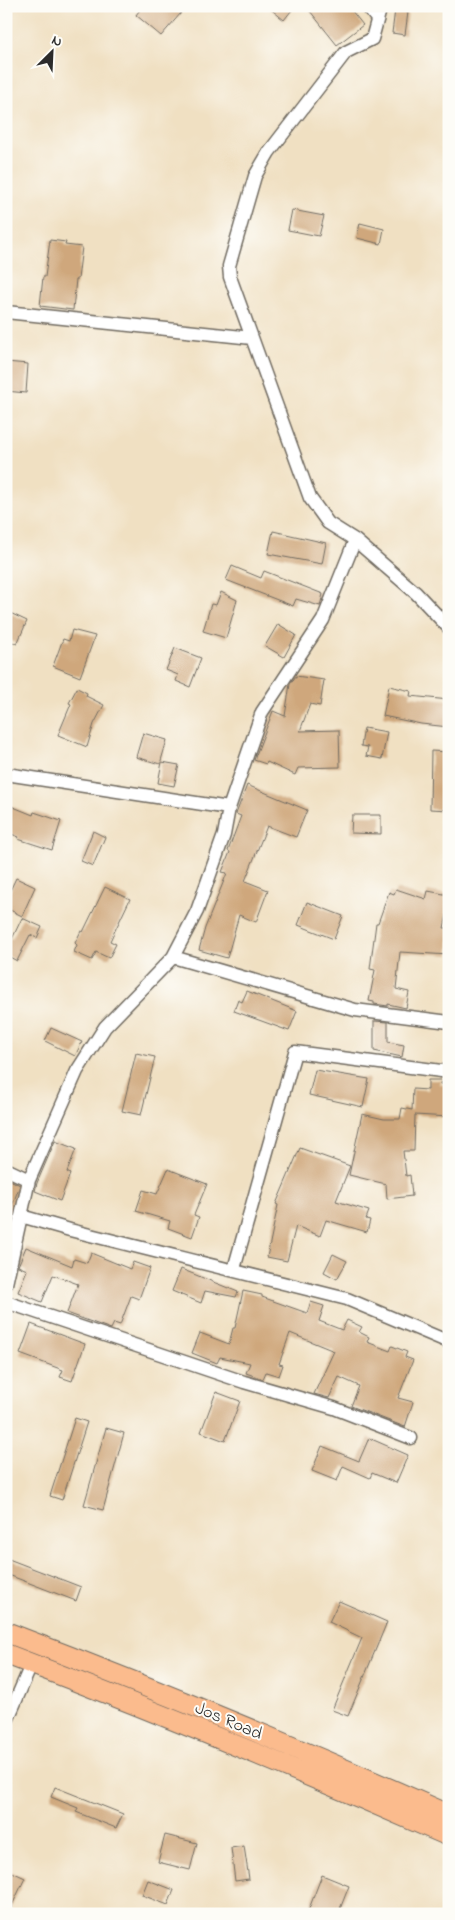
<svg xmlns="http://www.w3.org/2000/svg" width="455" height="1920" viewBox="0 0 455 1920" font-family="'Indie Flower',sans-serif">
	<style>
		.building { fill: #cfa77c }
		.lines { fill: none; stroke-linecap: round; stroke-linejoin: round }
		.minor-casing { stroke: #706a60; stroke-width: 15 }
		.trunk-casing { stroke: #706a60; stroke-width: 22 }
		.minor { stroke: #fff; stroke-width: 12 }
		.trunk { stroke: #fbbb8d; stroke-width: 20 }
		.labels { text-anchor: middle; stroke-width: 4; stroke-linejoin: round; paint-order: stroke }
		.street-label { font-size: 18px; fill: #2b2b2b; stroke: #fdfcf7 }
	</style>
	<rect width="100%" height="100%" fill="#fdfcf7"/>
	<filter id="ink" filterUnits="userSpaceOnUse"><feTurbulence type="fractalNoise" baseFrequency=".02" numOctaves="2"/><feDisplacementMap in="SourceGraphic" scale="10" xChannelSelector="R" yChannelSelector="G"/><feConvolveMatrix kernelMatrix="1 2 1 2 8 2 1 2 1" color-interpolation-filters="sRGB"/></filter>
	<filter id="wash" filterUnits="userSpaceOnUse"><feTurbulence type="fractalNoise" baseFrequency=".0096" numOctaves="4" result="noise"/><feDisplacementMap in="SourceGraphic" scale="20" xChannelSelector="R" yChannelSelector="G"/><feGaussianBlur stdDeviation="1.12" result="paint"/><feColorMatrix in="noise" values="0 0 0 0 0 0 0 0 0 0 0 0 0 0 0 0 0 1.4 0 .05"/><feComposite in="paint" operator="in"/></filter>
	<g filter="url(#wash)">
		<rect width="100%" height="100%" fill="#f0e0c2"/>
		<g id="blocks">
			<path class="building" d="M143,6H175L181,13L161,36L136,15Z
				M267,6H295L284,20Z
				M306,6H348L363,25L337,45Z
				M395,10L408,12L405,35L392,33Z
				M292,210L324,216L319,236L288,230Z
				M360,223L384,229L381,244L357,238Z
				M50,240L66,242L65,245L82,247L78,279H76L73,310L40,306L43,277H45Z
				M6,362L28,364L26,393L6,391Z
				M273,531L326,543L322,564L268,554Z
				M232,566L261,578L264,571L323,594L320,606L296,599L293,606L226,580Z
				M221,592L237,600L226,638L203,631L211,604L216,605Z
				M6,611L27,621L17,644L6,639Z
				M278,624L296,635L284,657L265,646Z
				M72,630L95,636L80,677L53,666L63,639L69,641Z
				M175,648L201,658L190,687L176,681L178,675L166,670Z
				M296,676L324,680L320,706L310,704L300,731L339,730L340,767L298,768L295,775L267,762L266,764L254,760L273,711L285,716L290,684Z
				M389,686L411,691L410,696L449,700V727L421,724L383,716Z
				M77,688L87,693L86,696L104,705L94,724L87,747L58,735L71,704L69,703Z
				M364,728L387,732L382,759L366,756L368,747L361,746Z
				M143,733L167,740L160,764L136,757Z
				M431,751L449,752V810L430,809Z
				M162,762L179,765L174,786L158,783Z
				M247,785L307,810L296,837L267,826L245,881L268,890L256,922L239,915L227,958L199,950L205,928L227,873L222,872L230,852L228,851L241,816L236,814Z
				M6,804L33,815L34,812L61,821L52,850L18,839L19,837L6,832Z
				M352,815H381V834L351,833Z
				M93,831L105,837L93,866L81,861Z
				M16,878L35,887L22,916L6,908V899Z
				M105,887L130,899L110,941L116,944L109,958L96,952L92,960L74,952L77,945L75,943L81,931L83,932Z
				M396,889L426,899L428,891L449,895V906L444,928H449V955L400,952L396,989L409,992L406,1008L388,1004V1006L374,1004V1002L369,1001L375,970L370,969L376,923H378L389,892L394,894Z
				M307,902L343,916L334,939L298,925Z
				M22,918L42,927L37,938L30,935L17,961L6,955V936L12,939Z
				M247,991L297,1011L289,1031L234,1011L238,1000L242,1002Z
				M374,1021L388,1022V1042L404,1045L402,1057L374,1051Z
				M51,1028L82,1042L75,1056L45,1041Z
				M136,1053L155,1057L141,1115L122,1111Z
				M315,1070L369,1079L363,1107L309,1095Z
				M428,1080H441L440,1084L449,1085V1117L415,1115L414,1151H403L406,1176L410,1175L412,1196L387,1199L386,1184L349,1175L362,1114L384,1119H400L402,1108L412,1110L413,1089L428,1090Z
				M55,1141L76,1149L67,1172L70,1174L60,1201L35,1191L37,1183Z
				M300,1148L350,1166L336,1201L369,1211L366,1219L370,1220L367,1232L326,1220L320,1236L296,1226L287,1261L267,1257L278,1205L276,1204Z
				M168,1169L207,1184L194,1215L199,1217L192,1237L168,1228L170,1221L136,1211L143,1190L157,1194Z
				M6,1178L20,1185L7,1219H6Z
				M26,1247L72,1266L74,1259L87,1263L91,1253L130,1269L133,1262L150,1268L139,1299L131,1296L120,1325L114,1323L111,1329L67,1313L78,1284L53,1275L42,1302L18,1292L27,1270L18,1266Z
				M333,1254L347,1261L337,1279L324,1272Z
				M181,1269L238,1292L236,1297L205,1291L201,1303L172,1291Z
				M243,1291L262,1295V1297L307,1313L311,1302L324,1306L319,1321L342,1330L347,1320L362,1327L359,1332L369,1337L367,1342L390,1351L392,1346L407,1352L405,1357L413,1360L398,1398L413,1402L405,1427L351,1406L359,1386L339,1377L329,1398L314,1394L334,1351L290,1333L279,1364L283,1365L279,1376L266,1372L263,1379L246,1373L250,1363L220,1357L217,1363L192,1353L200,1333L229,1344L233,1328H235Z
				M31,1324L85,1344L72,1381L60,1377L63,1370L20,1354Z
				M216,1392L240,1401L225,1441L201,1432Z
				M75,1418L87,1422L62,1500L50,1496Z
				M106,1428L124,1433L103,1510L84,1505Z
				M369,1438L408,1455L396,1483L372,1473L370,1478L343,1466L337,1481L312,1471L322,1446L359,1461Z
				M6,1558L81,1587L76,1601L6,1574Z
				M339,1601L387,1622L348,1716L332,1710L362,1638L329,1622Z
				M55,1787L123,1814L116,1828L76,1812L78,1808L51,1797Z
				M165,1835L197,1843L190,1870L158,1862Z
				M244,1846L249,1879L235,1881L231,1848Z
				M6,1869L25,1878L8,1914H6Z
				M322,1875L349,1886L338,1914H307Z
				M148,1880L174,1890L168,1905L142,1895Z"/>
		</g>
	</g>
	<g filter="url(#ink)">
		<use href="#blocks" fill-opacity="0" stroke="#706a60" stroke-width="1"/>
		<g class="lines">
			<defs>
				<path id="minor" d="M367,6L377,19
					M381,6L372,39L346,52L269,152L255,176L229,266L230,277L310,498L328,523L355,540L416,593L449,628
					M6,312L252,338
					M6,774L229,808
					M173,957L355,1010L449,1022
					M6,1169L29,1180
					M21,1216L70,1230L347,1299L449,1342
					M234,1269L295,1052L449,1072
					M6,1284L29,1180L77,1071L105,1027L173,957L197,911L224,835L229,808L262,712L323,620L355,540
					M6,1302L244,1382L334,1408L411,1438
					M6,1723L32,1663"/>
				<path id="trunk" d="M6,1632C156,1689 303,1750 449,1815
					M6,1654C155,1711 303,1772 449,1836"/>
			</defs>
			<use href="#minor" class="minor-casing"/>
			<use href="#trunk" class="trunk-casing"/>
			<use href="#minor" class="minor"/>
			<use href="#trunk" class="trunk"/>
		</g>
	</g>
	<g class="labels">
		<g class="street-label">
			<text transform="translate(229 1720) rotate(23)" y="6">Jos Road</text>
		</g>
	</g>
	<rect width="455" height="1920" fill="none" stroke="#fdfcf7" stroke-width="25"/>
	<g transform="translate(52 52) rotate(24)" stroke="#fdfcf7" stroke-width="4" paint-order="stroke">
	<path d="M0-4L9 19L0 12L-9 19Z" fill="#2b2b2b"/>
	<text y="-8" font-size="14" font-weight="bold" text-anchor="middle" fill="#2b2b2b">N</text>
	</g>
</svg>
